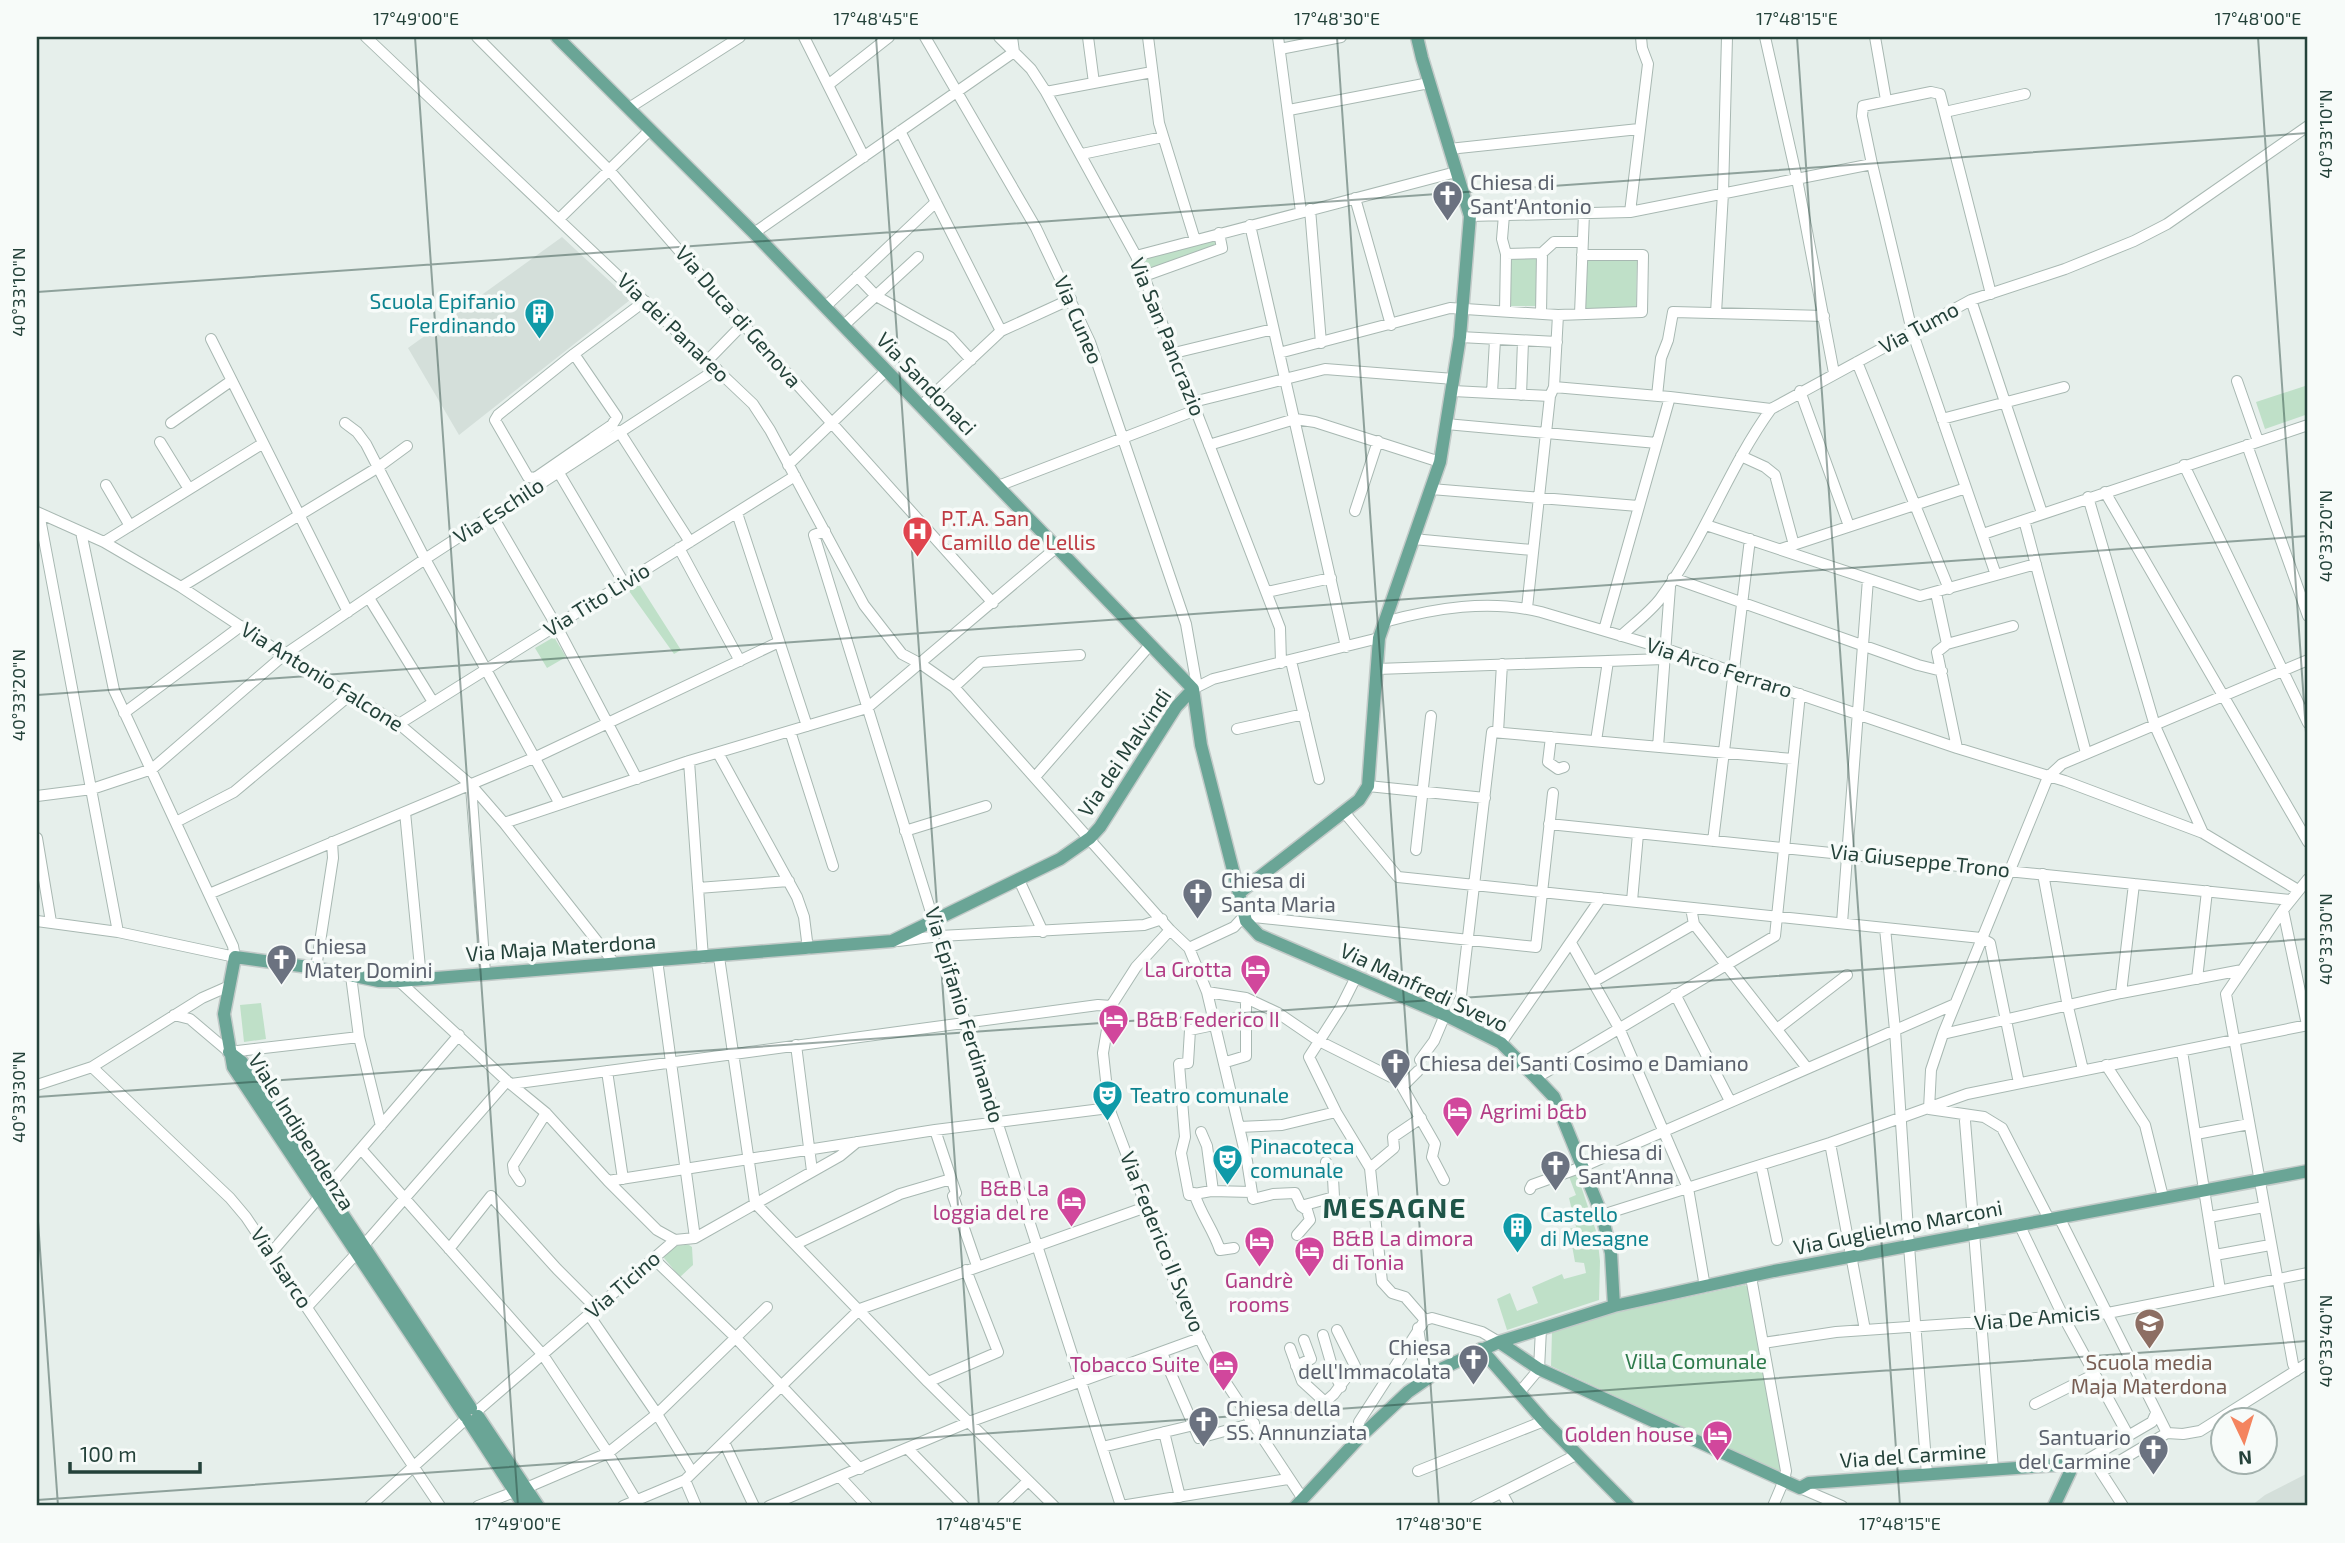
<svg xmlns="http://www.w3.org/2000/svg" width="2345" height="1543" viewBox="0 0 2345 1543" font-family="'Exo 2',sans-serif">
	<style>
		.built { fill: #d4dfda }
		.green { fill: #bfe0c8 }
		.lines { fill: none; stroke-linecap: round; stroke-linejoin: round }
		.minor-casing { stroke: #a8b8b2; stroke-width: 12 }
		.major-casing { stroke: #c2cac8; stroke-width: 15 }
		.minor { stroke: #fff; stroke-width: 10 }
		.major { stroke: #6aa596; stroke-width: 12 }
		.ticks { fill: none; stroke: #24423a; stroke-width: 2; stroke-opacity: 0.45 }
		.labels { text-anchor: middle; stroke-width: 7; stroke-linejoin: round; paint-order: stroke }
		.worship-label { font-size: 21px; fill: #5b616d; stroke: #f7fbf9; text-anchor: start }
		.culture-label { font-size: 21px; fill: #0d838f; stroke: #f7fbf9; text-anchor: start }
		.street-label { font-size: 21px; fill: #24423a; stroke: #f7fbf9 }
		.health-label { font-size: 21px; fill: #be3a42; stroke: #f7fbf9; text-anchor: start }
		.hotel-label { font-size: 21px; fill: #b23c85; stroke: #f7fbf9; text-anchor: end }
		.park-label { font-size: 21px; fill: #2d7a4b; stroke: #f7fbf9 }
		.education-label { font-size: 21px; fill: #785e54; stroke: #f7fbf9 }
		.district-label { font-size: 28px; font-weight: bold; letter-spacing: 2px; fill: #1f5548; stroke: #f7fbf9 }
		.neatline { fill: none; stroke: #24423a; stroke-width: 2.5 }
		.ticks-label { font-size: 18px; text-anchor: middle; fill: #24423a }
	</style>
	<rect width="100%" height="100%" fill="#e6efeb"/>
	<path class="built" d="M562,237L630,300L459,435L408,348Z
		M2308,1473V1506H2251L2265,1495Z"/>
	<path class="green" d="M1216,240L1217,246L1149,271L1144,259Z
		M1510,258H1538L1537,306H1510Z
		M1586,258L1637,259L1636,309L1585,312Z
		M2308,385V414L2265,429L2256,402Z
		M639,584L681,650L674,654L629,591Z
		M554,637L566,657L547,668L535,648Z
		M261,1003L266,1039L244,1042L240,1005Z
		M1576,1171L1597,1234L1600,1261L1599,1300L1507,1330L1497,1299L1510,1293L1517,1311L1538,1303L1532,1287L1562,1274L1564,1279L1586,1273L1584,1263L1575,1262L1569,1229L1576,1227L1569,1198L1576,1195L1568,1174Z
		M689,1245L692,1247L693,1265L680,1277L664,1258C667,1246 678,1245 689,1245Z
		M1745,1285L1749,1288L1781,1469L1778,1472L1551,1366L1552,1332L1614,1313Z"/>
	<g class="lines">
		<defs>
			<path id="minor" d="M366,37L753,404L770,430L864,605L902,654L921,664L954,687L1170,930L1189,948L1207,992L1247,1161L1253,1199L1273,1194L1295,1193L1301,1206L1334,1197L1333,1202L1373,1206
				M477,37L609,170L743,324L993,603
				M804,37L864,157
				M925,37L1036,228L1090,342L1186,624L1196,681L1193,689
				M999,37L1031,69L1046,92L1136,256L1280,628L1281,663
				M1088,37L1094,83
				M1148,37L1159,123L1195,240
				M1278,37L1301,212
				M1765,37L1797,179L1834,373
				M1875,37L1886,100
				M1280,49L1341,37
				M828,85L889,37
				M1046,92L1152,72
				M629,108L740,37
				M1289,110L1429,83
				M1945,112L2025,94
				M900,131L1001,331
				M1449,149L1639,129
				M1082,154L1163,137
				M1355,198L1391,325
				M1310,209L1321,343
				M1630,212L1648,64L1642,48L1641,37
				M1504,215L1502,239L1506,254L1505,311
				M1470,216L1630,212L1872,164
				M559,219L650,130
				M1250,225L1346,647
				M754,233L1014,52L1012,37
				M1506,254L1542,253L1554,242H1582
				M1136,256L1456,172
				M857,276L876,296L950,337L971,360
				M1144,276L1222,248L1219,233
				M1991,294L1940,94L1931,92L1863,106L1862,116L1872,164L1912,331L1996,575
				M1971,300L2042,513
				M825,307L936,202
				M1716,313L1723,193L1727,37
				M1541,314L1542,253
				M1580,314L1584,213
				M843,326L918,257
				M1460,337L1557,342
				M211,339L348,612
				M1174,353L1273,329
				M1279,353L1450,308L1558,315L1642,312L1643,255H1582
				M574,354L498,415L495,420L528,477L535,478L593,438
				M708,360L743,324
				M1857,362L1949,589
				M2237,381L2258,441
				M1554,387L1670,397L1771,409
				M1453,391L1550,396
				M1800,391L1849,526
				M1492,393L1495,340
				M1521,395L1523,341
				M1657,396L1661,358L1668,340L1673,312L1824,316
				M1193,402L1325,369L1454,379
				M921,406L1001,331L1071,299
				M1942,419L2064,387
				M171,423L231,381
				M345,423L357,432L366,444L425,559L560,804
				M1446,424L1657,443
				M619,431L690,542
				M160,442L189,489
				M596,443L593,438L612,425L617,417L574,354L645,301
				M1209,445L1295,419L1315,422L1440,462
				M2247,445L2308,616
				M1741,456L1765,467L1775,475L1794,545
				M788,465L886,371
				M2184,465L2308,723
				M559,473L624,583
				M106,485L130,526
				M998,486L1196,410
				M1431,489L1638,506
				M2105,492L2308,842
				M2088,497L2155,726L2203,833
				M1355,511L1378,441
				M37,512L104,542L181,587L284,655L399,724L471,785L504,823L615,964
				M39,513L118,932
				M737,513L807,726
				M492,515L556,625L637,779
				M2024,520L2086,753
				M1706,525L1920,596L2036,564
				M825,531L814,535L965,1022L1121,1506L1288,1479
				M1983,534L2308,425
				M1413,539L1532,550
				M104,542L262,444
				M679,548L740,661
				M1781,549L1966,488
				M1673,578L1918,665L1942,671
				M181,587L377,468L407,446
				M1267,592L1331,578
				M1936,593L1947,644
				M369,598L433,702
				M1527,608L1550,396L1554,387L1558,315
				M1384,622C1435,608 1489,599 1541,612L1666,649L1957,748L2065,781L2203,833L2298,890
				M1604,630L1670,397
				M1621,636C1634,624 1650,612 1660,599C1704,540 1728,468 1771,409L1971,300L2065,269L2134,241L2167,224L2308,126
				M1291,661L1319,779
				M1377,669L1664,659
				M954,687L981,662L1080,655
				M1193,689L1213,679L1379,638
				M124,713L241,626
				M399,724L795,476
				M1237,729L1304,714
				M790,731L833,866
				M1498,732L1502,664
				M1551,737L1548,762L1558,769L1564,767
				M1596,741L1608,661
				M1658,747L1670,587
				M1957,748L1937,652L1947,644L2013,626
				M718,753L797,897L804,917L808,949
				M689,761L703,958
				M1035,777L1150,645
				M471,786L485,972
				M1368,786L1485,798
				M37,796L92,789L152,769L284,655L425,559L717,369
				M405,812L421,978
				M1344,812L1398,877L1981,938L1990,943L2019,1083
				M176,822L234,792L350,695
				M504,823L689,761L867,708L1057,547
				M1549,824L2290,900
				M905,831L986,806
				M37,838L51,922
				M1713,841L1750,539
				M1416,850L1431,716
				M2043,874L2068,1007L2083,1070
				M1019,880L1043,932
				M698,888L789,881
				M209,894L536,757L779,642
				M1632,901L1638,834
				M1691,908L1694,924L1807,1068
				M2283,910L2307,1025
				M37,921L118,932L235,957L233,946L114,690L81,532
				M1842,923L1868,579
				M1885,928L1895,1030L1909,1246L1927,1474
				M1170,930L1136,967L1111,1006L1103,1053L1109,1108L1184,1307L1209,1357L1303,1499
				M898,941L940,936L1144,925L1162,919
				M1571,943L1619,1028L1688,1188L1705,1287
				M1189,948L1234,927L1244,916L1536,947L1553,793
				M719,957L755,1203
				M657,960L695,1238
				M316,968L333,858L332,842
				M351,976L359,1037L381,1126
				M1356,977L1341,1007L1309,1057L1336,1112L1370,1168L1382,1282L1392,1293L1405,1297L1425,1320
				M2197,979L2207,891
				M399,981L507,1081L546,1113L608,1181L657,1230L675,1240
				M1593,982L1694,924
				M1207,992L1246,998L1278,1013L1319,1041L1399,1081L1435,1144L1432,1157L1444,1180
				M2121,993L2134,884
				M1675,994L1730,1101
				M174,1015L190,1019L229,1052L359,1037
				M1458,1022L1492,732L1793,759
				M1214,1025L1190,1030L1188,1063L1179,1064L1185,1137L1181,1153L1189,1195L1211,1191L1252,1192
				M1777,1029L1847,975
				M1943,1034L2121,993L2242,970
				M1501,1043L1601,898
				M796,1045L812,1171
				M2182,1051L2220,1290
				M1420,1060L1434,1041L1445,1015
				M1226,1062L1246,1056V998
				M2106,1065L2145,1125L2163,1197
				M92,1067L230,1198L246,1217L440,1506
				M607,1071L623,1179
				M1536,1078L1775,936L1800,694
				M511,1084L1098,1005L1111,1006
				M37,1085L92,1067L202,998L227,987
				M1403,1086L1418,1071
				M1929,1109L1931,1070L1943,1034L2048,777L2062,764L2308,660
				M1929,1109L1984,1117L2002,1128L2049,1219
				M1965,1121L1993,1469
				M1239,1127L1282,1125L1336,1112
				M935,1130L956,1193L953,1196L977,1266
				M1201,1132L1207,1146L1213,1191
				M2196,1134L2249,1124
				M1830,1143L1865,1330
				M361,1149L543,1355L608,1453L636,1500
				M1326,1162L1333,1178L1334,1197
				M1761,1165L1777,1240
				M1370,1168L1394,1148L1393,1137L1421,1118
				M520,1181L514,1172L513,1165L546,1113
				M608,1181L935,1130L1109,1108
				M1530,1189L1532,1185L1582,1167L1955,1004
				M1194,1193C1201,1215 1213,1229 1220,1250L1234,1248
				M755,1203L928,1382L1054,1506
				M1602,1215L1830,1143L1967,1094L2308,1025
				M2059,1217L2167,1433
				M2209,1217L2264,1207
				M2019,1224L2063,1316L2128,1435
				M1297,1235L1310,1220L1307,1210L1301,1206
				M796,1244L900,1194L951,1179
				M363,1246L507,1081
				M449,1249L491,1196L557,1269L596,1308
				M271,1253L459,1035
				M2215,1255L2270,1245
				M654,1259L735,1337L860,1469
				M1751,1277L1786,1471L1784,1480L1773,1506
				M307,1307L356,1254
				M589,1315L657,1414L692,1472
				M1418,1328L1426,1378
				M1323,1335L1334,1373L1341,1387
				M1763,1343L1836,1332L2108,1313L2308,1273
				M1290,1348L1302,1381L1325,1402L1334,1394L1355,1366L1337,1330
				M1162,1353L1199,1438L1254,1423
				M1296,1366L1311,1359L1304,1340
				M2296,1371L2293,1364L2226,994L2283,910L2308,879
				M928,1382L998,1352L966,1270
				M1519,1393L1539,1369L1541,1329
				M2035,1404L2095,1374
				M477,1411L675,1240L695,1238L840,1156L857,1142
				M1164,1432L1180,1497
				M1360,1437L1359,1422L1425,1320L1432,1318L1482,1332L1499,1342
				M724,1442L754,1506
				M1102,1447L1194,1425
				M908,1449L964,1506
				M2092,1457L2101,1472L2167,1433L2183,1434L2200,1431L2308,1363
				M2071,1464L2085,1461L2152,1422L2156,1413
				M1418,1471L1544,1421
				M2101,1472L2123,1506
				M840,1477L867,1506
				M685,1480L696,1506
				M526,1488L608,1453L657,1414L767,1307
				M1800,1488L1842,1506
				M1502,1493L1509,1506
				M370,1506L466,1419
				M478,1506L514,1492
				M623,1506L685,1480L860,1309L1146,1207
				M769,1506L969,1422L1200,1338
				M1002,1506L1028,1481
				M1475,1506L1576,1455"/>
			<path id="major" d="M557,37L754,233L1193,689
				M1193,689L1201,745L1246,921L1259,935L1445,1015L1501,1043L1536,1078L1554,1097L1602,1215L1611,1253L1614,1306
				M1239,893L1359,800L1368,786L1379,638L1440,462L1460,337L1470,216L1422,58L1417,37
				M229,1052L242,1062L471,1408
				M1499,1342L1539,1369L1800,1488L1809,1483L2071,1464L2070,1472L2054,1506
				M1481,1349L1544,1421L1628,1506
				M465,1416L233,1067L224,1014L235,957L316,968L379,981H399L892,941L1060,859L1090,838L1100,827L1176,707L1193,689
				M478,1416L538,1506
				M468,1420L524,1506
				M1296,1506L1360,1437L1408,1392L1441,1369L1499,1342L1614,1306L1774,1271L2308,1171"/>
		</defs>
		<use href="#minor" class="minor-casing"/>
		<use href="#major" class="major-casing"/>
		<use href="#minor" class="minor"/>
		<use href="#major" class="major"/>
	</g>
	<path class="ticks" d="M415,37L518,1506M876,37L979,1506M1337,37L1439,1506M1797,37L1900,1506M2258,37L2308,761M37,292L2308,133M37,695L2308,536M37,1097L2308,939M37,1207L58,1506M37,1500L2308,1341"/>
	<defs>
		<symbol id="church-pin" viewBox="-11 -11 22 30"><path d="M0 17L-7.5 6A9.5 9.5 0 1 1 7.5 6Z" fill="#6b7280" stroke="#f7fbf9"/><path d="M-1.2-6h2.4v3.5h3.3v2.4h-3.3V6h-2.4V-.1h-3.3v-2.4h3.3Z" fill="#fff"/></symbol>
		<symbol id="building-pin" viewBox="-11 -11 22 30"><path d="M0 17L-7.5 6A9.5 9.5 0 1 1 7.5 6Z" fill="#0f9aa8" stroke="#f7fbf9"/><path d="M-4-6H4V6H1V3H-1V6H-4ZM-2.5-4.3h1.7v1.8h-1.7ZM.8-4.3h1.7v1.8H.8ZM-2.5-1h1.7V.8h-1.7ZM.8-1h1.7V.8H.8Z" fill="#fff"/></symbol>
		<symbol id="hospital-pin" viewBox="-11 -11 22 30"><path d="M0 17L-7.5 6A9.5 9.5 0 1 1 7.5 6Z" fill="#e0444e" stroke="#f7fbf9"/><path d="M-5-5h3v3.5h4V-5h3V5h-3V1.5h-4V5h-3Z" fill="#fff"/></symbol>
		<symbol id="hotel-pin" viewBox="-11 -11 22 30"><path d="M0 17L-7.5 6A9.5 9.5 0 1 1 7.5 6Z" fill="#d1479c" stroke="#f7fbf9"/><path d="M-6-4.5h1.5V1H6V5H4.5V3h-9V5H-6ZM-4 0a1.8 1.8 0 1 1 3.6 0ZM.5 0V-2.5h3Q6-2.5 6 0Z" fill="#fff"/></symbol>
		<symbol id="theatre-pin" viewBox="-11 -11 22 30"><path d="M0 17L-7.5 6A9.5 9.5 0 1 1 7.5 6Z" fill="#0f9aa8" stroke="#f7fbf9"/><path d="M-5-5.5Q0-4 5-5.5V0Q5 5 0 6Q-5 5-5 0ZM-3.3-2.5H-1v1.5H-3.3ZM1-2.5H3.3v1.5H1ZM-2.8 1Q0 5.5 2.8 1Z" fill="#fff"/></symbol>
		<symbol id="school-pin" viewBox="-11 -11 22 30"><path d="M0 17L-7.5 6A9.5 9.5 0 1 1 7.5 6Z" fill="#8d6e63" stroke="#f7fbf9"/><path d="M0-5L7-2L0 1L-7-2ZM-4 1L0 2.5L4 1V4Q0 6-4 4Z" fill="#fff"/></symbol>
	</defs>
	<g fill-rule="evenodd">
		<use href="#church-pin" x="1430" y="178" width="35" height="47"/>
		<use href="#building-pin" x="522" y="296" width="35" height="47"/>
		<use href="#hospital-pin" x="900" y="514" width="35" height="47"/>
		<use href="#church-pin" x="1180" y="876" width="35" height="47"/>
		<use href="#church-pin" x="264" y="942" width="35" height="47"/>
		<use href="#hotel-pin" x="1238" y="952" width="35" height="47"/>
		<use href="#hotel-pin" x="1096" y="1002" width="35" height="47"/>
		<use href="#church-pin" x="1378" y="1046" width="35" height="47"/>
		<use href="#theatre-pin" x="1090" y="1078" width="35" height="47"/>
		<use href="#hotel-pin" x="1440" y="1094" width="35" height="47"/>
		<use href="#theatre-pin" x="1210" y="1142" width="35" height="47"/>
		<use href="#church-pin" x="1538" y="1148" width="35" height="47"/>
		<use href="#hotel-pin" x="1054" y="1184" width="35" height="47"/>
		<use href="#building-pin" x="1500" y="1210" width="35" height="47"/>
		<use href="#hotel-pin" x="1242" y="1224" width="35" height="47"/>
		<use href="#hotel-pin" x="1292" y="1234" width="35" height="47"/>
		<use href="#school-pin" x="2132" y="1306" width="35" height="47"/>
		<use href="#church-pin" x="1456" y="1342" width="35" height="47"/>
		<use href="#hotel-pin" x="1206" y="1348" width="35" height="47"/>
		<use href="#church-pin" x="1186" y="1404" width="35" height="47"/>
		<use href="#hotel-pin" x="1700" y="1418" width="35" height="47"/>
		<use href="#church-pin" x="2136" y="1432" width="35" height="47"/>
	</g>
	<g class="labels">
		<g class="worship-label">
			<text x="1470" y="190">Chiesa di<tspan x="1470" dy="24">Sant'Antonio</tspan></text>
			<text x="1221" y="888">Chiesa di<tspan x="1221" dy="24">Santa Maria</tspan></text>
			<text x="304" y="954">Chiesa<tspan x="304" dy="24">Mater Domini</tspan></text>
			<text x="1419" y="1071">Chiesa dei Santi Cosimo e Damiano</text>
			<text x="1578" y="1160">Chiesa di<tspan x="1578" dy="24">Sant'Anna</tspan></text>
			<text x="1451" y="1355" text-anchor="end">Chiesa<tspan x="1451" dy="24">dell'Immacolata</tspan></text>
			<text x="1226" y="1416">Chiesa della<tspan x="1226" dy="24">SS. Annunziata</tspan></text>
			<text x="2131" y="1445" text-anchor="end">Santuario<tspan x="2131" dy="24">del Carmine</tspan></text>
		</g>
		<g class="culture-label">
			<text x="516" y="309" text-anchor="end">Scuola Epifanio<tspan x="516" dy="24">Ferdinando</tspan></text>
			<text x="1130" y="1103">Teatro comunale</text>
			<text x="1250" y="1154">Pinacoteca<tspan x="1250" dy="24">comunale</tspan></text>
			<text x="1540" y="1222">Castello<tspan x="1540" dy="24">di Mesagne</tspan></text>
		</g>
		<g class="street-label">
			<text transform="translate(738 317) rotate(49)" y="7">Via Duca di Genova</text>
			<text transform="translate(1078 320) rotate(67)" y="7">Via Cuneo</text>
			<text transform="translate(673 328) rotate(44)" y="7">Via dei Panareo</text>
			<text transform="translate(1919 328) rotate(-28)" y="7">Via Tumo</text>
			<text transform="translate(1167 337) rotate(68)" y="7">Via San Pancrazio</text>
			<text transform="translate(926 384) rotate(46)" y="7">Via Sandonaci</text>
			<text transform="translate(499 511) rotate(-33)" y="7">Via Eschilo</text>
			<text transform="translate(597 600) rotate(-32)" y="7">Via Tito Livio</text>
			<text transform="translate(1719 668) rotate(18)" y="7">Via Arco Ferraro</text>
			<text transform="translate(322 677) rotate(32)" y="7">Via Antonio Falcone</text>
			<text transform="translate(1125 753) rotate(-56)" y="7">Via dei Malvindi</text>
			<text transform="translate(1920 861) rotate(6)" y="7">Via Giuseppe Trono</text>
			<text transform="translate(561 948) rotate(-4)" y="7">Via Maja Materdona</text>
			<text transform="translate(1424 988) rotate(25)" y="7">Via Manfredi Svevo</text>
			<text transform="translate(964 1015) rotate(73)" y="7">Via Epifanio Ferdinando</text>
			<text transform="translate(301 1132) rotate(58)" y="7">Viale Indipendenza</text>
			<text transform="translate(1898 1228) rotate(-11)" y="7">Via Guglielmo Marconi</text>
			<text transform="translate(1162 1242) rotate(68)" y="7">Via Federico II Svevo</text>
			<text transform="translate(281 1268) rotate(56)" y="7">Via Isarco</text>
			<text transform="translate(623 1285) rotate(-41)" y="7">Via Ticino</text>
			<text transform="translate(2037 1318) rotate(-5)" y="7">Via De Amicis</text>
			<text transform="translate(1913 1456) rotate(-4)" y="7">Via del Carmine</text>
		</g>
		<g class="health-label">
			<text x="941" y="526">P.T.A. San<tspan x="941" dy="24">Camillo de Lellis</tspan></text>
		</g>
		<g class="hotel-label">
			<text x="1232" y="977">La Grotta</text>
			<text x="1136" y="1027" text-anchor="start">B&amp;B Federico II</text>
			<text x="1480" y="1119" text-anchor="start">Agrimi b&amp;b</text>
			<text x="1049" y="1196">B&amp;B La<tspan x="1049" dy="24">loggia del re</tspan></text>
			<text x="1332" y="1246" text-anchor="start">B&amp;B La dimora<tspan x="1332" dy="24">di Tonia</tspan></text>
			<text x="1259" y="1288" text-anchor="middle">Gandrè<tspan x="1259" dy="24">rooms</tspan></text>
			<text x="1200" y="1372">Tobacco Suite</text>
			<text x="1694" y="1442">Golden house</text>
		</g>
		<g class="park-label">
			<text x="1696" y="1369">Villa Comunale</text>
		</g>
		<g class="education-label">
			<text x="2149" y="1370">Scuola media<tspan x="2149" dy="24">Maja Materdona</tspan></text>
		</g>
		<g class="district-label">
			<text x="1395" y="1218">MESAGNE</text>
		</g>
	</g>
	<rect width="2345" height="1543" fill="none" stroke="#f7fbf9" stroke-width="77"/>
	<g transform="translate(2244 1441) rotate(176)"><circle r="33" fill="#f7fbf9" stroke="#a3b1ad" stroke-width="2"/>
	<path d="M0-5L12 26L0 18L-12 26Z" fill="#f4845f"/>
	<text y="-10" font-size="19" font-weight="bold" text-anchor="middle" fill="#24423a">N</text>
	</g>
	<path d="M70 1462v10h130v-10" fill="none" stroke="#24423a" stroke-width="3.5"/>
	<text x="80" y="1462" font-size="21" fill="#24423a" stroke="#f7fbf9" stroke-width="5" paint-order="stroke">100 m</text>
	<rect x="38" y="38" width="2268" height="1466" class="neatline"/>
	<g class="ticks-label">
		<text x="416" y="25">17°49'00"E</text>
		<text x="876" y="25">17°48'45"E</text>
		<text x="1337" y="25">17°48'30"E</text>
		<text x="1797" y="25">17°48'15"E</text>
		<text x="2258" y="25">17°48'00"E</text>
		<text transform="translate(2326 134) rotate(-90)" y="6">40°33'10"N</text>
		<text transform="translate(19 292) rotate(-90)" y="6">40°33'10"N</text>
		<text transform="translate(2326 536) rotate(-90)" y="6">40°33'20"N</text>
		<text transform="translate(19 695) rotate(-90)" y="6">40°33'20"N</text>
		<text transform="translate(2326 939) rotate(-90)" y="6">40°33'30"N</text>
		<text transform="translate(19 1097) rotate(-90)" y="6">40°33'30"N</text>
		<text transform="translate(2326 1341) rotate(-90)" y="6">40°33'40"N</text>
		<text x="518" y="1530">17°49'00"E</text>
		<text x="979" y="1530">17°48'45"E</text>
		<text x="1439" y="1530">17°48'30"E</text>
		<text x="1900" y="1530">17°48'15"E</text>
	</g>
</svg>
